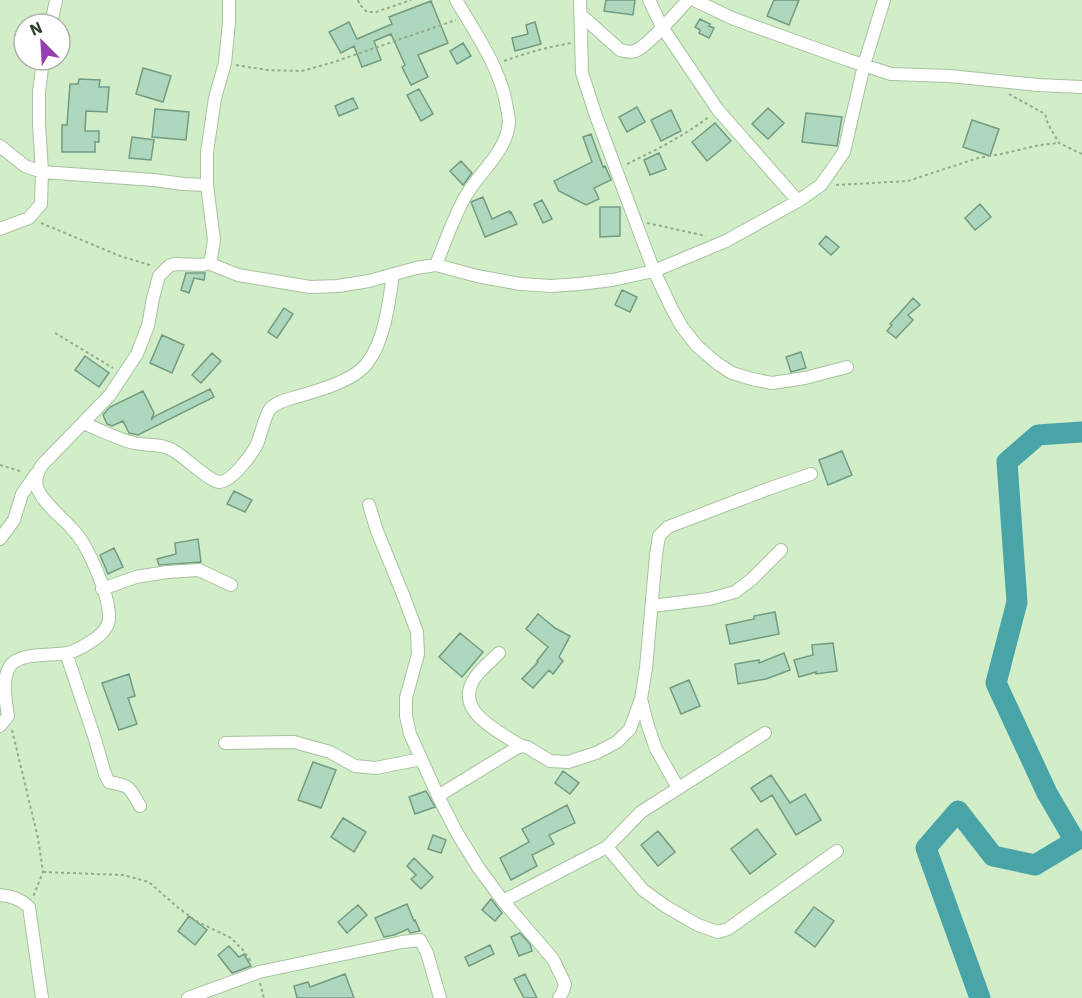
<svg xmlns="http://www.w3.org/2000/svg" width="1082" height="998" viewBox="0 0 1082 998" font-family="'IBM Plex Sans',sans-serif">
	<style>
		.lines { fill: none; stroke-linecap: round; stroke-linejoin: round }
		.river { stroke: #49a4a7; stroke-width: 21 }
		.building { fill: #add8be; stroke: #729b82; stroke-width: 1.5 }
		.minor-casing { stroke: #a7c29e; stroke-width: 14 }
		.path { stroke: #94a98d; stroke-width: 2; stroke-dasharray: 3 3; stroke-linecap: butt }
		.minor { stroke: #fff; stroke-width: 12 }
	</style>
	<rect width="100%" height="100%" fill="#d2eec9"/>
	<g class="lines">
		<path class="river" d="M980,998L926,848L958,811L993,856L1035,865L1075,841L1047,793L996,683L1017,602L1007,462L1038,435L1082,432"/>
	</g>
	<path class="building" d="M606,0H635L633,15L604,11Z
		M774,0H799L789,25L767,16Z
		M431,1L448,43L418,55L428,77L411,85L402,67L405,65L391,34L374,41L381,60L362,67L354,46L341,53L329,32L349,22L357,39L392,24L389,17Z
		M700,19L710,24L709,26L714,28L709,38L699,33L700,30L695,27Z
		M535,22L541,44L515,51L512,38L528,34L526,25Z
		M463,43L471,56L457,64L450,51Z
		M143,68L171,76L163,102L136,94Z
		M79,79L100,80L99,87H109L107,112L86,111L85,131H99V142H95V152H62V125H67L70,84H78Z
		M419,89L433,114L421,121L407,95Z
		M353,98L358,108L339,116L335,106Z
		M637,107L645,122L627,132L619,117Z
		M768,108L784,123L768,139L752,124Z
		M155,109L189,112L186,140L152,137Z
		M671,110L681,131L661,141L651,120Z
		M806,113L842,117L837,146L802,142Z
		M972,120L999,129L990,156L963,147Z
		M715,123L731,141L707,161L692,142Z
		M591,134L603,167L605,166L611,180L594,188L599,199L586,205L559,191L554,181L592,162L583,137Z
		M132,137L154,140L151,160L129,158Z
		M659,153L666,169L650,175L644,160Z
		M461,161L472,173L463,185L450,171Z
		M483,197L492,219L509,211L510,213L511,212L517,224L485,237L471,202Z
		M542,200L552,219L543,223L534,204Z
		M980,204L991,217L975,230L965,218Z
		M600,207H620V236L600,237Z
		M826,236L839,247L831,255L819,244Z
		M186,273H205L204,280L194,278L189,293L181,290Z
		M622,290L637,297L630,312L615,305Z
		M913,298L920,305L908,315L913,320L896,338L887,331L892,325L890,324Z
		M284,308L293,314L277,338L268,332Z
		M162,335L184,345L172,373L150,363Z
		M801,352L806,368L791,372L786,357Z
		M212,353L221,361L201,383L192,375Z
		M85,356L109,373L99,387L75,370Z
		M210,389L214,397L138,435L129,433L123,421L112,426L107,424L103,415L110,407L143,391L154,413L151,420L155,416Z
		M842,451L852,475L828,485L819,460Z
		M234,491L252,500L245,512L227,504Z
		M198,539L201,562L159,565L157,559L176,554L175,543Z
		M114,548L123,567L108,574L100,555Z
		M775,612L779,634L730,644L726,625L754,619V616Z
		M538,614L555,628L570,636L559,657L563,661L553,674L549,670L533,688L522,679L538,662L537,661L548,647L526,629Z
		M460,633L483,652L462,677L439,657Z
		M833,643L837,671L816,674V672L799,677L794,660L813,655L812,645Z
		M784,653L790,670L766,679L738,684L735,664L759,660V663Z
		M129,674L135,696L128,698L137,724L119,730L102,683Z
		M689,680L700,706L681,714L670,688Z
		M313,762L336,770L321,808L298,800Z
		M563,771L579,783L570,794L555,783Z
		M771,775L790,803L805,794L821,820L796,835L772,795L761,802L751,788Z
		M426,791L435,807L415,814L409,797Z
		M567,805L575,823L549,835L554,844L532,855L537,866L511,880L500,858L529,842L522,829Z
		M343,818L366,832L354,852L331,837Z
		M757,829L776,854L750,874L731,849Z
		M658,831L675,852L658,866L641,845Z
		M433,835L446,840L441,853L428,849Z
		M414,858L433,877L421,889L411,879L416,875L407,866Z
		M491,899L502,913L495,921L482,910Z
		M407,904L414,921L415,920L420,931L410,933L408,929L394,935L384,937L375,918Z
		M358,905L367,915L347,933L338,922Z
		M814,907L834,921L815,947L795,932Z
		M189,916L207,930L195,945L178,931Z
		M520,933L530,944L532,951L519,956L511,937Z
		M490,945L494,954L469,966L465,957Z
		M229,946L239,957L244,954L251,966L232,973L218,955Z
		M345,974L354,998H297L294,986L308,982L310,987Z
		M525,974L537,998H524L514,979Z"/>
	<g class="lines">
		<defs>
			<path id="minor" d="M580,0L582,73L596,116L654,271L672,309L682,327L697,346L718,364L732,373L752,379L772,383L805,378L847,367
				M649,0L662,27L718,110L798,201
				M694,0L734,19L848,60L891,74L950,76L1038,85L1082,87
				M580,14L620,50C625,51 629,53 635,51C648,46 677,12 688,0
				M51,24L56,0
				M0,146L25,166L42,172L154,180L183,184L207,185
				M0,229L29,218L41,204L42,172L39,124V92L43,60
				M208,263L238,275L310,287L338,286L369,281L416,268L436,265L477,276L520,284L551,286L579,284L612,280L654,271L726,241L798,201L821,185L844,152L864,65L884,0
				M436,265C445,242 453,219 465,197C479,172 507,152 509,122C509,118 508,113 507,108C501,69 476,34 456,0
				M83,423C98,429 120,440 134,443C148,446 162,443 174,451C185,457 209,481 219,482C232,482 252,454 257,444C261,435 265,415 270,409C277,401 290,399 299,396C320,390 356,380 368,362C385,339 389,302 393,274
				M369,505L377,531L404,597L417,632L418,654L406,698V716L410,734L438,796L457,833L478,867L503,901L553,959L565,984L563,991L559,998
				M0,539L14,520L22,494L36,474
				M102,589L136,577L167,572L199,570L231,585
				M652,606L709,599L735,592L752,579L781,550
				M66,653L95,739L105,774L109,782C131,786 129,787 140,806
				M499,653C491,661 479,670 473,681C455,712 500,732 521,746
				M641,699L648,726L656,749L678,788
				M0,726L8,716C6,701 1,680 10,666C19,652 51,656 67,653C77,651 86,645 95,639C103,633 110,626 109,616C109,595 89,548 75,532C63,518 46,506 38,490C34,481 37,473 42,465L110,395L137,354L148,326L153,298L159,276L169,266L175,264L203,265L208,263L211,259L214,240L207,185V152L215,98L225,63L229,22V0
				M225,743L294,742L330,752L355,766L376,768L421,759
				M438,796L513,750L521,746L527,747L550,761L568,762L596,753L617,742L630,729L641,699L646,668L656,555L659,536L668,527L768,489L811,474
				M607,847L643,890L665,906L698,925L718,932L728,929L837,851
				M0,895C12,896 21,899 29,907L42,998
				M503,901L607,847L641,812L765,733
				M188,998L259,972L402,942L420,940L427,953L440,998"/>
		</defs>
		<use href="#minor" class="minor-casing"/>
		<path class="path" d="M358,0L360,5L367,12H376L411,0
			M504,61C526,53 548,47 571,43
			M236,65L267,70L302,71L334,62L456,20
			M1009,94L1045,114L1048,124L1059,143L1082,154
			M627,164C656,150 684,136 710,116
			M836,185L908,181L978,158L1001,154L1040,145L1059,143
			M41,223L120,256L153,266
			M647,223L706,236
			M55,333L113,368
			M0,465L23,472
			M12,730L38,838L43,872L33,897
			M43,872L123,875L149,882L176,906L196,921L231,938L243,950L252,963
			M260,983L264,998"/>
		<use href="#minor" class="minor"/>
	</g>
	<g transform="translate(42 42) rotate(336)"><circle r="28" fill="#ffffff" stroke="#adb2ac" stroke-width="1.5"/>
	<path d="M0-4.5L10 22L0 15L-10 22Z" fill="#9540ae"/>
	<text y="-9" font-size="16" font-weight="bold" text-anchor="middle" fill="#323e2f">N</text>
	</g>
</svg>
